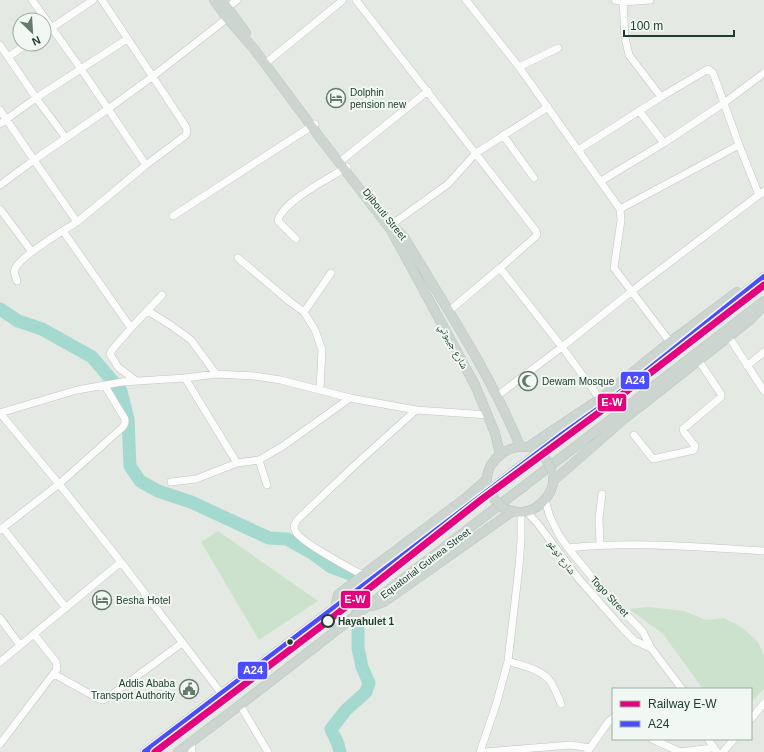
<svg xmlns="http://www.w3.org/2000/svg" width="764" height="752" viewBox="0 0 764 752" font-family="Arial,'Noto Naskh Arabic',sans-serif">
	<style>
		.green { fill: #cde2cc }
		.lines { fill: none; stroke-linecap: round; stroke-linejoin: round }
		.river { stroke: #a4d9cf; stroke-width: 13 }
		.minor-casing { stroke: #c1c6c2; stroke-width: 8 }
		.major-casing { stroke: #bcc5c0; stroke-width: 10 }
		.minor { stroke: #fbfcfb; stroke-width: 7 }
		.major { stroke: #cdd5d0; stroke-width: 9 }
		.major-bridge-casing { stroke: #bcc5c0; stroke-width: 10; stroke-linecap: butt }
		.major-bridge { stroke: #cdd5d0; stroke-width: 9 }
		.bus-1-casing { stroke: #f1f8f3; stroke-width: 9 }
		.bus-1 { stroke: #4c4cff; stroke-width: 6 }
		.rail-1-casing { stroke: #f1f8f3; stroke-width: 10 }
		.rail-1 { stroke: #e5007d; stroke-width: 7 }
		.stop-dot { fill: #f1f8f3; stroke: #213d2d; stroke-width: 2 }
		.bus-dot { fill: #213d2d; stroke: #f1f8f3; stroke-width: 1.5 }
		.labels { text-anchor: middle; stroke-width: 4; stroke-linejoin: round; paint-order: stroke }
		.poi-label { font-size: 10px; fill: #213d2d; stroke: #f1f8f3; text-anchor: start }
		.street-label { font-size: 10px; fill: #213d2d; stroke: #f1f8f3 }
		.stop-label { font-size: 10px; font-weight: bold; fill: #213d2d; stroke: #f1f8f3; text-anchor: start }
		.line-badge { stroke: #f1f8f3; stroke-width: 1.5 }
		.badge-label { font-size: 11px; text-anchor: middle; font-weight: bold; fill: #fff }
	</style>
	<rect width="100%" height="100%" fill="#e4e9e4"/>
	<path class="green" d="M218,531L318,601L259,640L201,542Z
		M648,607L684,611L706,620L724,618L743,628L758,642L764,655V689L751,702V689H703L663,634L629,609Z"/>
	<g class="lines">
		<path class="river" d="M0,309L18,321L42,329L92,357L121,391L128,419L130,466L140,481L158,491L191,502L269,538L287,539L312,553L331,567L350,574L358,579V648L362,667L369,683L366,692L346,710L331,729L338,744L340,752"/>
		<defs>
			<path id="minor" d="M32,0L81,69L146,165
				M356,0L536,231L537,235L535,237L500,268L562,347L600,399
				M466,0L519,67L620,209L621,220L614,268L670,342
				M615,0L624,2L650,0
				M623,0L625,38L629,55L661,97L708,69L713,73L724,103L764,73
				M228,7L237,0
				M44,33L93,0
				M0,45L36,98L66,138
				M8,57L27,44
				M267,62L343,0
				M519,67L558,48
				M0,110L34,160L108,109L152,77L230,16
				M640,112L664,143L724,103L739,145L759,195
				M0,124L36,98L127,39
				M503,135L534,178
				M578,150L661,97
				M342,160L428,91
				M601,181L664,143
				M0,185L34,160L77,222L146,165L186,135L187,131L186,127L102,0
				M0,209L32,252
				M620,209L739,145
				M173,216L315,124
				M391,225L448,184L476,153L548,107
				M63,231L131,328L162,295
				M296,239L278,221C281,202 330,178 347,167
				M238,258L289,301L304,312L315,330L322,350L320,390
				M17,281C16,277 13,273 15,269C20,256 64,230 77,222
				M148,311L172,326L191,340L216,374
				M449,311L500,268
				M304,312L331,273
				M131,328L112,350L110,354L118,367L136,381
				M729,337L764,391
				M747,366L764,352
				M185,378L237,463
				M497,396L562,347L632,291L764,191
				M0,413L77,390L122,382L185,378L216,374L254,376L281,380L350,398L416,410L488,415
				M0,413L59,484L121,562L221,693
				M634,435L653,459L694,450L695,446L684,432L683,429L721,397V394L699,361
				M259,460L267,485
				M171,482L196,479L237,463L259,460L283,446L350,398
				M545,500L550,517L559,535L568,548L596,582L643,632L651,648L682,689
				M527,512L538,524L578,578L623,629L635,641L651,648
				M3,528L66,608
				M0,530L59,484L123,427L125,423V419L105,386
				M600,545L599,519L602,494
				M568,548C633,541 699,547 764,551
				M363,575C351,569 301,542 296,532C295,530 294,528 294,526L297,520L355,465L416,410
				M0,618L20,645
				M508,661C522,666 541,669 550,681C555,688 558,697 561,704
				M0,662L121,562
				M54,674L99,699L103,700L110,696L182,643
				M240,705L268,752
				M751,719L764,703
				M652,739L680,752
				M708,739L717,752
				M191,741L192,752
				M0,744L57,669L56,662L34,634
				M588,751L609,721L613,718
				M480,752L496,705L508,661L519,567L521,540V512
				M484,752L571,745L590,748
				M680,752L713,748
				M723,752L734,739"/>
			<path id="major" d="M214,0L227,18L254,49L321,139L391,230L475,385L495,433L500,454
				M222,0L246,33
				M390,223L404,237C445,306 490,373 520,446
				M528,447L600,399L670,342L737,292
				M553,481L624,419L750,320L761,308
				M488,486C482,465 505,445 525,447
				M509,510C513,511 517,512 522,512C538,512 555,492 553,477
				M372,606L384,602L513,511
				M335,607L338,595L363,575L467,497L486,480
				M145,752L562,435L607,403L764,277
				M178,752L240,705L386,592L605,424L764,301"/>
		</defs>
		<use href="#minor" class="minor-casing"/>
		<use href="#major" class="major-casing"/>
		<use href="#minor" class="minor"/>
		<use href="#major" class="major"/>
		<defs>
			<path id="major-bridge" d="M535,450L546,459L552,471
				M489,487L495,500L505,509"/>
		</defs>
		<use href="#major-bridge" class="major-bridge-casing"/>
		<use href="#major-bridge" class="major-bridge"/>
		<defs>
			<path id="bus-1" d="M145,752L562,435L607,403L764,277"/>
		</defs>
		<use href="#bus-1" class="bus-1-casing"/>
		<use href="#bus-1" class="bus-1"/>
		<defs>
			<path id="rail-1" d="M155,752L328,621L482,499L601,411L764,285"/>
		</defs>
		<use href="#rail-1" class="rail-1-casing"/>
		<use href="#rail-1" class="rail-1"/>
	</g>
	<defs>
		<symbol id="hotel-ring" viewBox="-11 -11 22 22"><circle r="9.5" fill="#f1f8f3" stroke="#65796d" stroke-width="1.5"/><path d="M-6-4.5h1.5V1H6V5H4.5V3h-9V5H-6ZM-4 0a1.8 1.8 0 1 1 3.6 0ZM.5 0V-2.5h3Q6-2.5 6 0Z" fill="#65796d"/></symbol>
		<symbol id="mosque-ring" viewBox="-11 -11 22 22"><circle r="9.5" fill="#f1f8f3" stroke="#65796d" stroke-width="1.5"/><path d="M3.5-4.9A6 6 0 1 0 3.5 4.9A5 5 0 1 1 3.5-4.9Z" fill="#65796d"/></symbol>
		<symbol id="civic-ring" viewBox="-11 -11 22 22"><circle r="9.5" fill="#f1f8f3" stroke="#65796d" stroke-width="1.5"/><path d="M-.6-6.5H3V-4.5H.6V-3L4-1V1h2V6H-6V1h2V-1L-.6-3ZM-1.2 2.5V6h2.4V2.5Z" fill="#65796d"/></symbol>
	</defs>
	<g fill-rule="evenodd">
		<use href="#hotel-ring" x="325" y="87" width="22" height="22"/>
		<use href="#mosque-ring" x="517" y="370" width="22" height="22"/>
		<use href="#hotel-ring" x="91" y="589" width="22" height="22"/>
		<use href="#civic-ring" x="178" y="678" width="22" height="22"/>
	</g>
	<circle class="stop-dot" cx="328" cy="621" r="6"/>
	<circle class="bus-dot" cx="290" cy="642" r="3.5"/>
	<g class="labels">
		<g class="poi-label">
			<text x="350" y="96">Dolphin<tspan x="350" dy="12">pension new</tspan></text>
			<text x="542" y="385">Dewam Mosque</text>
			<text x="116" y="604">Besha Hotel</text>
			<text x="175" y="687" text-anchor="end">Addis Ababa<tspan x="175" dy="12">Transport Authority</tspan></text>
		</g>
		<g class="street-label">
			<text transform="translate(385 214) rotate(51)" y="4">Djibouti Street</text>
			<text transform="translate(454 346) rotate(61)" y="4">شارع جيبوتي</text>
			<text transform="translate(562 557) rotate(53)" y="4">شارع توغو</text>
			<text transform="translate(425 563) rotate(-37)" y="4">Equatorial Guinea Street</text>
			<text transform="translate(610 596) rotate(47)" y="4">Togo Street</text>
		</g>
		<g class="stop-label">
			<text x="338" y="625">Hayahulet 1</text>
		</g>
	</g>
	<g class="line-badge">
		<rect x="620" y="371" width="30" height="19" rx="4" fill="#4c4cff"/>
		<rect x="597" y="393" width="30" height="19" rx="4" fill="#e5007d"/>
		<rect x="340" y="590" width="31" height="19" rx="4" fill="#e5007d"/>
		<rect x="237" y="661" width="31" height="19" rx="4" fill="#4c4cff"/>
	</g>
	<g class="badge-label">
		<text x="635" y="384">A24</text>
		<text x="612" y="406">E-W</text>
		<text x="355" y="603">E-W</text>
		<text x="253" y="674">A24</text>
	</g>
	<rect x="612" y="688" width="140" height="52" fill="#f1f8f3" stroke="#9eada4"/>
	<rect x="620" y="701" width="20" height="6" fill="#e5007d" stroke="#9eada4"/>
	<text x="648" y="708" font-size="12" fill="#213d2d">Railway E-W</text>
	<rect x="620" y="721" width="20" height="6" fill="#4c4cff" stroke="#9eada4"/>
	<text x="648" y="728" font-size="12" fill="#213d2d">A24</text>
	<g transform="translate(32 32) rotate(155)"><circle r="19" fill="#f1f8f3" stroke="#9eada4"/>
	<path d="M0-3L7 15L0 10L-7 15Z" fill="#65796d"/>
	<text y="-6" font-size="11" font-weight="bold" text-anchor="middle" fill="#213d2d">N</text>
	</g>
	<path d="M624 30v6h110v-6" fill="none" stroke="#213d2d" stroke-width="2"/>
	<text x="630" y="30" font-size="12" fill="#213d2d" stroke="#f1f8f3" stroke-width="3" paint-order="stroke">100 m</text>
</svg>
